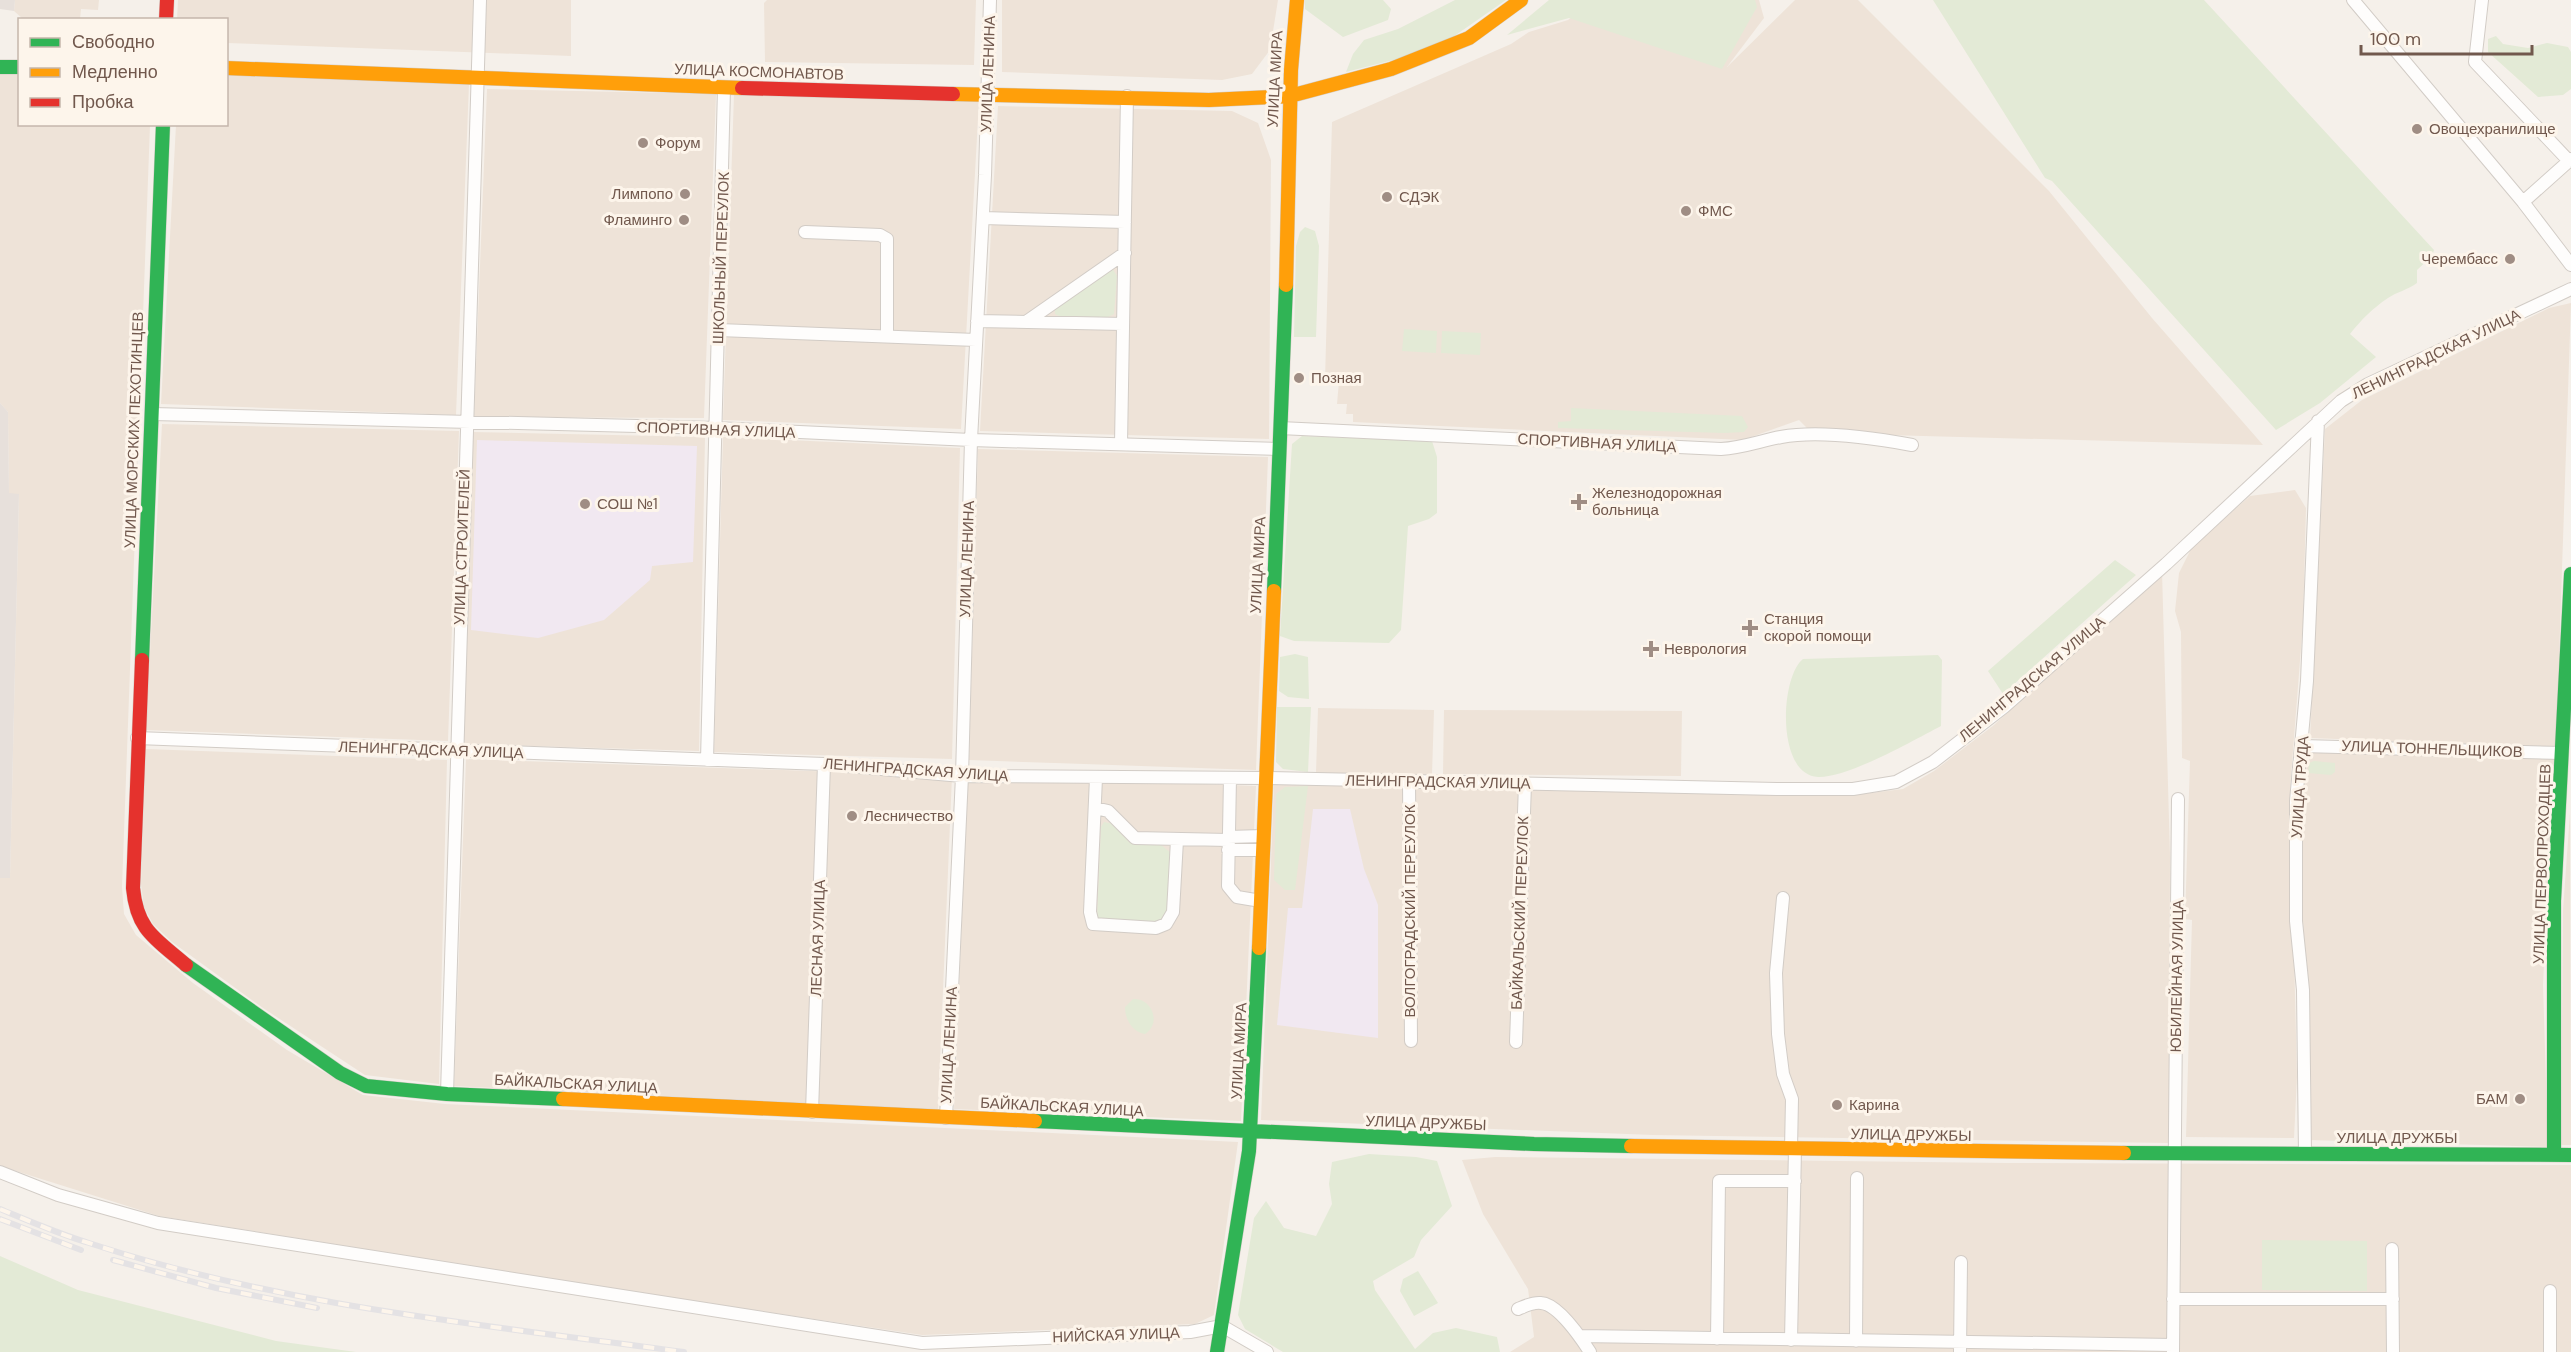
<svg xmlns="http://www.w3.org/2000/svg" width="2571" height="1352" viewBox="0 0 2571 1352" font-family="'DM Sans',sans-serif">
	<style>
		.residential { fill: #eee3d8 }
		.industrial { fill: #e7e0db }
		.education { fill: #f1e8f1 }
		.green { fill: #e3ead6 }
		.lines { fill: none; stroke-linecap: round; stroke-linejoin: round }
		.street-casing { stroke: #d2ccc6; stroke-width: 14 }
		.fast-casing { stroke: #d4cdc6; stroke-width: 15 }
		.slow-casing { stroke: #d4cdc6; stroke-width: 15 }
		.jam-casing { stroke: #d4cdc6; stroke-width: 15 }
		.street { stroke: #fefdfc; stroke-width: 12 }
		.fast { stroke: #30b455; stroke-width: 14 }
		.slow { stroke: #ff9f0a; stroke-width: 14 }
		.jam { stroke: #e5322d; stroke-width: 14 }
		.rail-casing { stroke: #e4e2e4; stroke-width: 6 }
		.rail { stroke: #fdf5eb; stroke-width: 4; stroke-dasharray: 11; stroke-linecap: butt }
		.poi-dot { fill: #9f8d84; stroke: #fdf5eb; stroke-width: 2 }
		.labels { text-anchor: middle; stroke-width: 6; stroke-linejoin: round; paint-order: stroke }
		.street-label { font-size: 15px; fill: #71584d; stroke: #fdf5eb }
		.poi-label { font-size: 15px; fill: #71584d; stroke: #fdf5eb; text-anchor: start }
	</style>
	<rect width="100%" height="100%" fill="#f5f0ea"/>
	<path class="residential" d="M15,0H99L98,10L81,9L80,19H23L14,11Z
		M178,0H571V56L227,43L226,20H177Z
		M767,0H976L974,65L765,62L764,3Z
		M1002,0H1278L1270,50L1252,74L1222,80L1002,72Z
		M1594,0H1759L1764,18L1727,67L1795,0H1858L2049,191L2152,318L2263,445L1812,433L1799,420L1743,440L1353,422V414H1346L1347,404H1337L1339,381L1325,380L1332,122L1511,44L1529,32L1568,20Z
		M19,72L20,124L150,125L122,887L124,914L136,935L193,983L287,1050L363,1095L445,1104L1238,1142L1214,1315L1195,1324L922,1335L639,1293L159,1216L0,1166V878H10L19,495L9,494L8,412L0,403V73Z
		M227,75L469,84L456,415L161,404L176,125L226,124Z
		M487,89L716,94L704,418L474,417Z
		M734,95L979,100L961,429L723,420Z
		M998,106L1232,111L1258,123L1271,160L1269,439L980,431Z
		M2571,303L2556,747L2310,738L2325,429L2362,400L2549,308Z
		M162,424L459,431L448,741L146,730Z
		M472,432L705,437L699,751L463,744Z
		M723,437L960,448L952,759L714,752Z
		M978,449L1268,457L1256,770L969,760Z
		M2295,490L2306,508L2303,622L2290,789L2297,1077L2294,1138L2186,1137L2192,920L2185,919L2190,761L2182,758L2181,632L2175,611L2179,573L2192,547L2250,496Z
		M2162,571L2170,856L2169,1143L1653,1135L1261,1120L1274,784L1846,796L1903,789L1934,771L1994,725Z
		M1318,708L1434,710L1432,775L1316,773Z
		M1444,710L1682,711L1681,776L1443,774Z
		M146,749L447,760L439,1084L365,1075L263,1008L172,942L153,924L144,907L141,884Z
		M2306,752L2554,757L2543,985L2548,1147L2308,1140L2310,1028L2301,890L2302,809Z
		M466,759L952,776L938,1109L454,1086Z
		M968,775L1256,786L1241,1121L954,1109Z
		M2570,813L2571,1145H2561L2563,910Z
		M1495,1157L2006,1163L2571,1165V1352H1510L1534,1337L1528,1289L1483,1214L1462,1160Z"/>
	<path class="industrial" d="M0,0H15L14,11L0,9Z
		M0,403L8,412L9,493L19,494L10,878H0Z"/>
	<path class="education" d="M477,440L697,446L693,562L652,566L650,580L604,620L538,638L471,630Z
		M1313,809H1350L1364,869L1378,905V1038L1277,1025L1288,908H1302Z"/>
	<path class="green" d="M1305,0H1383L1391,9L1388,20L1343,37L1305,9Z
		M1455,0H1506L1450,39L1401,58L1346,72L1353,54L1364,40L1398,29Z
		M1549,0H1755L1757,7L1722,69L1569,18L1507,35Z
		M1933,0H2204L2434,250L2432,256L2417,270V283C2407,290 2397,292 2388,298C2373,308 2361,320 2350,334L2376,357L2320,403L2276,430L2052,181L2045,178Z
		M2496,36L2503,44L2528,48L2547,43L2568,47L2571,52V89L2563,95L2538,97L2488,52V39Z
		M1305,227L1315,231L1319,246L1316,337H1294L1296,246L1300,232Z
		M1112,268L1117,276L1114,314L1106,318L1061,317L1055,314V308Z
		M1404,329L1437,331L1436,353L1402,351Z
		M1442,331L1481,333L1480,355L1441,353Z
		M1571,408L1742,416L1748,427L1744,432L1724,433L1558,428V422L1571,421Z
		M1302,436L1432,441L1437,457V513L1429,519L1408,526L1401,630L1389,643L1294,641L1280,636L1292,444Z
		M2115,560L2136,575L2003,694L1988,671Z
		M1295,654L1308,657L1309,699L1288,697L1279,691L1280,657Z
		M1938,655L1942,660L1941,726C1914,740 1848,778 1818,777C1776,775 1780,677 1803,659Z
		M1277,707H1311L1308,772L1283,769L1276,762Z
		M2314,761L2335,763V772L2331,775L2308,773L2309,763Z
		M1308,786L1295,890H1285L1274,880L1276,794L1285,787Z
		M1104,822L1114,824L1129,842L1161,845L1171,853C1170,874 1175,909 1158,923L1099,920L1097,917L1101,827Z
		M1133,999C1152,998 1162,1023 1145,1034C1132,1032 1125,1019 1125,1007Z
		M1369,1154L1416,1157L1437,1161L1452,1206L1421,1240L1414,1257L1373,1281L1375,1290L1415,1349L1433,1333L1456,1328L1497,1337L1500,1352H1283L1245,1329L1238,1315L1254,1218L1266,1201L1284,1228L1316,1236L1332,1204L1329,1184L1332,1162Z
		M2262,1240L2367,1241V1291L2262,1290Z
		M0,1256L78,1290L276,1341L356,1352H0Z
		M1418,1271L1438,1303L1414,1316L1400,1291L1403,1279Z"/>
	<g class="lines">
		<defs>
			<path id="street" d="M2353,0L2523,202L2571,265
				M2482,0L2475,62L2569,161L2571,159
				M2523,202L2569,161
				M983,218L1125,222
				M805,232L880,235L887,239V336
				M977,321L1123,324
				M1026,322L1125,253
				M719,330L976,340
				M152,414L716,428L971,440L1279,449
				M1280,428L1721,449C1742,448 1760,441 1781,437C1819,430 1874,438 1912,445
				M1121,444L1127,96
				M137,738L824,764L962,776L1265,778L1777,789H1853L1896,782L1933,762L2004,707L2039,676L2166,564L2341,401L2368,384L2571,289
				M2302,746L2562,753
				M707,760L724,88
				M1096,778L1090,912L1093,924L1156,928L1166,924L1173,912L1177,840
				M1230,778L1228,886L1237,897L1261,901
				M1409,781L1411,1041
				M1095,808L1108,811L1135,838L1228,840
				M1228,837L1263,836
				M1228,850H1263
				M1783,898L1776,973L1778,1034L1783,1074L1792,1099L1791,1149
				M1516,1042L1525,784
				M447,1094L480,0
				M812,1112L824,764
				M946,1118L962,776L971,440L985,175L990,0
				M2305,1154L2303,990L2296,921V801L2307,681L2318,421
				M0,1172L58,1195L158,1223L922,1343L1190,1332L1222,1326L1267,1352
				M2392,1249L2393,1352
				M2550,1291V1352
				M2173,1299H2393
				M1518,1309C1525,1306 1533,1302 1541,1303C1558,1304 1581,1338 1590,1352
				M1580,1336L2173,1345
				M1717,1339L1719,1181H1795
				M1791,1340L1795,1149
				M1856,1341L1857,1178
				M1960,1352L1961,1262
				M2173,1352L2178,799"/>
			<path id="fast" d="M0,67H20
				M1274,591L1286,285
				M142,660L163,124
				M186,965L340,1073L366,1086L447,1094L563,1099
				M1035,1121L1534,1144L1631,1146
				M2124,1153L2571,1155
				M2554,1155V901L2571,574
				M1217,1352L1249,1151L1259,948"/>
			<path id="slow" d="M226,68L742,88
				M953,94L1209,100L1290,96L1391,69L1469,38L1521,0
				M1286,285L1291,70L1297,0
				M1259,948L1274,591
				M563,1099L1035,1121
				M1631,1146L2124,1153"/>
			<path id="jam" d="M166,20L167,0
				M742,88L953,94
				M142,660L133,888C137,931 156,939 186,965"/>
		</defs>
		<use href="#street" class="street-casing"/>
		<use href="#fast" class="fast-casing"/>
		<use href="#slow" class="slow-casing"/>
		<use href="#jam" class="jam-casing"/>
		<use href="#street" class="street"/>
		<use href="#fast" class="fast"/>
		<use href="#slow" class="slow"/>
		<use href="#jam" class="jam"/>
		<defs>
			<path id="rail" d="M0,1209C29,1221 59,1234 89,1243C281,1306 485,1325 684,1352
				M0,1219L81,1250
				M113,1260L216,1288L317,1308"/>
		</defs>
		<use href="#rail" class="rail-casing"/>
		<use href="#rail" class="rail"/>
	</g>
	<g class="poi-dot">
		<circle cx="2417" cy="129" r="6"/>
		<circle cx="643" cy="143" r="6"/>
		<circle cx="685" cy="194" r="6"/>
		<circle cx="1387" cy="197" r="6"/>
		<circle cx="1686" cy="211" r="6"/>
		<circle cx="684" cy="220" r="6"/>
		<circle cx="2510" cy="259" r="6"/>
		<circle cx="1299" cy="378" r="6"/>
		<path d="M1576 493h6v6h6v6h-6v6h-6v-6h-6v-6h6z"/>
		<circle cx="585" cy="504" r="6"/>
		<path d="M1747 619h6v6h6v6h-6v6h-6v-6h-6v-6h6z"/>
		<path d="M1648 640h6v6h6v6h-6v6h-6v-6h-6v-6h6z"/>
		<circle cx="852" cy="816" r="6"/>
		<circle cx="2520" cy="1099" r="6"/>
		<circle cx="1837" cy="1105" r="6"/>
	</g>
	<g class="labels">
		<g class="street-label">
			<text transform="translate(759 72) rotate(2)" y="5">УЛИЦА КОСМОНАВТОВ</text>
			<text transform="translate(988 74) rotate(-88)" y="5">УЛИЦА ЛЕНИНА</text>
			<text transform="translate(1275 79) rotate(-87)" y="5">УЛИЦА МИРА</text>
			<text transform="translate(721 258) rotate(-88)" y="5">ШКОЛЬНЫЙ ПЕРЕУЛОК</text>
			<text transform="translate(2436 354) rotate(-26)" y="5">ЛЕНИНГРАДСКАЯ УЛИЦА</text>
			<text transform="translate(134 430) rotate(-88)" y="5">УЛИЦА МОРСКИХ ПЕХОТИНЦЕВ</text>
			<text transform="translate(716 430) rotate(2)" y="5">СПОРТИВНАЯ УЛИЦА</text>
			<text transform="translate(1597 443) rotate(3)" y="5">СПОРТИВНАЯ УЛИЦА</text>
			<text transform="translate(462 547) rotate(-88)" y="5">УЛИЦА СТРОИТЕЛЕЙ</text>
			<text transform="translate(967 559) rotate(-88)" y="5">УЛИЦА ЛЕНИНА</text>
			<text transform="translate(1258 565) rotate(-87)" y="5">УЛИЦА МИРА</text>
			<text transform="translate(2032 679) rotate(-40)" y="5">ЛЕНИНГРАДСКАЯ УЛИЦА</text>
			<text transform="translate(2432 749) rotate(2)" y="5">УЛИЦА ТОННЕЛЬЩИКОВ</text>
			<text transform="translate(431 750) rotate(2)" y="5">ЛЕНИНГРАДСКАЯ УЛИЦА</text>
			<text transform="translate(916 770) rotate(4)" y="5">ЛЕНИНГРАДСКАЯ УЛИЦА</text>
			<text transform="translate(1438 782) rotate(1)" y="5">ЛЕНИНГРАДСКАЯ УЛИЦА</text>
			<text transform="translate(2300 787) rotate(-86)" y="5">УЛИЦА ТРУДА</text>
			<text transform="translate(2542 864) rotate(-88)" y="5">УЛИЦА ПЕРВОПРОХОДЦЕВ</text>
			<text transform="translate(1410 911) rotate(-90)" y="5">ВОЛГОГРАДСКИЙ ПЕРЕУЛОК</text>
			<text transform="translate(1520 913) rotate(-88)" y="5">БАЙКАЛЬСКИЙ ПЕРЕУЛОК</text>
			<text transform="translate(818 938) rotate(-88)" y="5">ЛЕСНАЯ УЛИЦА</text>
			<text transform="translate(2177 976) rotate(-89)" y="5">ЮБИЛЕЙНАЯ УЛИЦА</text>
			<text transform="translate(949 1045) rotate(-87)" y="5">УЛИЦА ЛЕНИНА</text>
			<text transform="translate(1239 1051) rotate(-87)" y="5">УЛИЦА МИРА</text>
			<text transform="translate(576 1084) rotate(3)" y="5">БАЙКАЛЬСКАЯ УЛИЦА</text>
			<text transform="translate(1062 1107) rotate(3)" y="5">БАЙКАЛЬСКАЯ УЛИЦА</text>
			<text transform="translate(1426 1123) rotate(2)" y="5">УЛИЦА ДРУЖБЫ</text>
			<text transform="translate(1911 1135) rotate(1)" y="5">УЛИЦА ДРУЖБЫ</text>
			<text x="2397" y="1143">УЛИЦА ДРУЖБЫ</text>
			<text transform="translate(1116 1335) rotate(-2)" y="5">НИЙСКАЯ УЛИЦА</text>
		</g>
		<g class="poi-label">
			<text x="2429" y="134">Овощехранилище</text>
			<text x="655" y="148">Форум</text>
			<text x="673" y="199" text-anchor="end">Лимпопо</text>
			<text x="1399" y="202">СДЭК</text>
			<text x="1698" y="216">ФМС</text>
			<text x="672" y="225" text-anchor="end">Фламинго</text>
			<text x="2498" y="264" text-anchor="end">Черембасс</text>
			<text x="1311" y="383">Позная</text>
			<text x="1592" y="498">Железнодорожная<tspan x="1592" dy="17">больница</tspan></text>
			<text x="597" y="509">СОШ №1</text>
			<text x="1764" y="624">Станция<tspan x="1764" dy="17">скорой помощи</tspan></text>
			<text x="1664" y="654">Неврология</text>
			<text x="864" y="821">Лесничество</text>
			<text x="2508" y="1104" text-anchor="end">БАМ</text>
			<text x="1849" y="1110">Карина</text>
		</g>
	</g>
	<rect x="18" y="18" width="210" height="108" fill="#fdf5eb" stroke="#c5b6ac" stroke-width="1.5"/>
	<rect x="30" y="38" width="30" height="9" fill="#30b455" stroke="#c5b6ac" stroke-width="1.5"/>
	<text x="72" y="48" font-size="18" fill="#71584d">Свободно</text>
	<rect x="30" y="68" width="30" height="9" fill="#ff9f0a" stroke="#c5b6ac" stroke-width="1.5"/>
	<text x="72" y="78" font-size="18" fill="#71584d">Медленно</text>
	<rect x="30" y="98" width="30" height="9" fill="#e5322d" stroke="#c5b6ac" stroke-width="1.5"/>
	<text x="72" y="108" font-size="18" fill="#71584d">Пробка</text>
	<path d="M2361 45v9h171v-9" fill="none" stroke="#71584d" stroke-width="3"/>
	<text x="2370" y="45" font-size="18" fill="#71584d" stroke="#fdf5eb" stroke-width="4.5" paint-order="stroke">100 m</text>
</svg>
